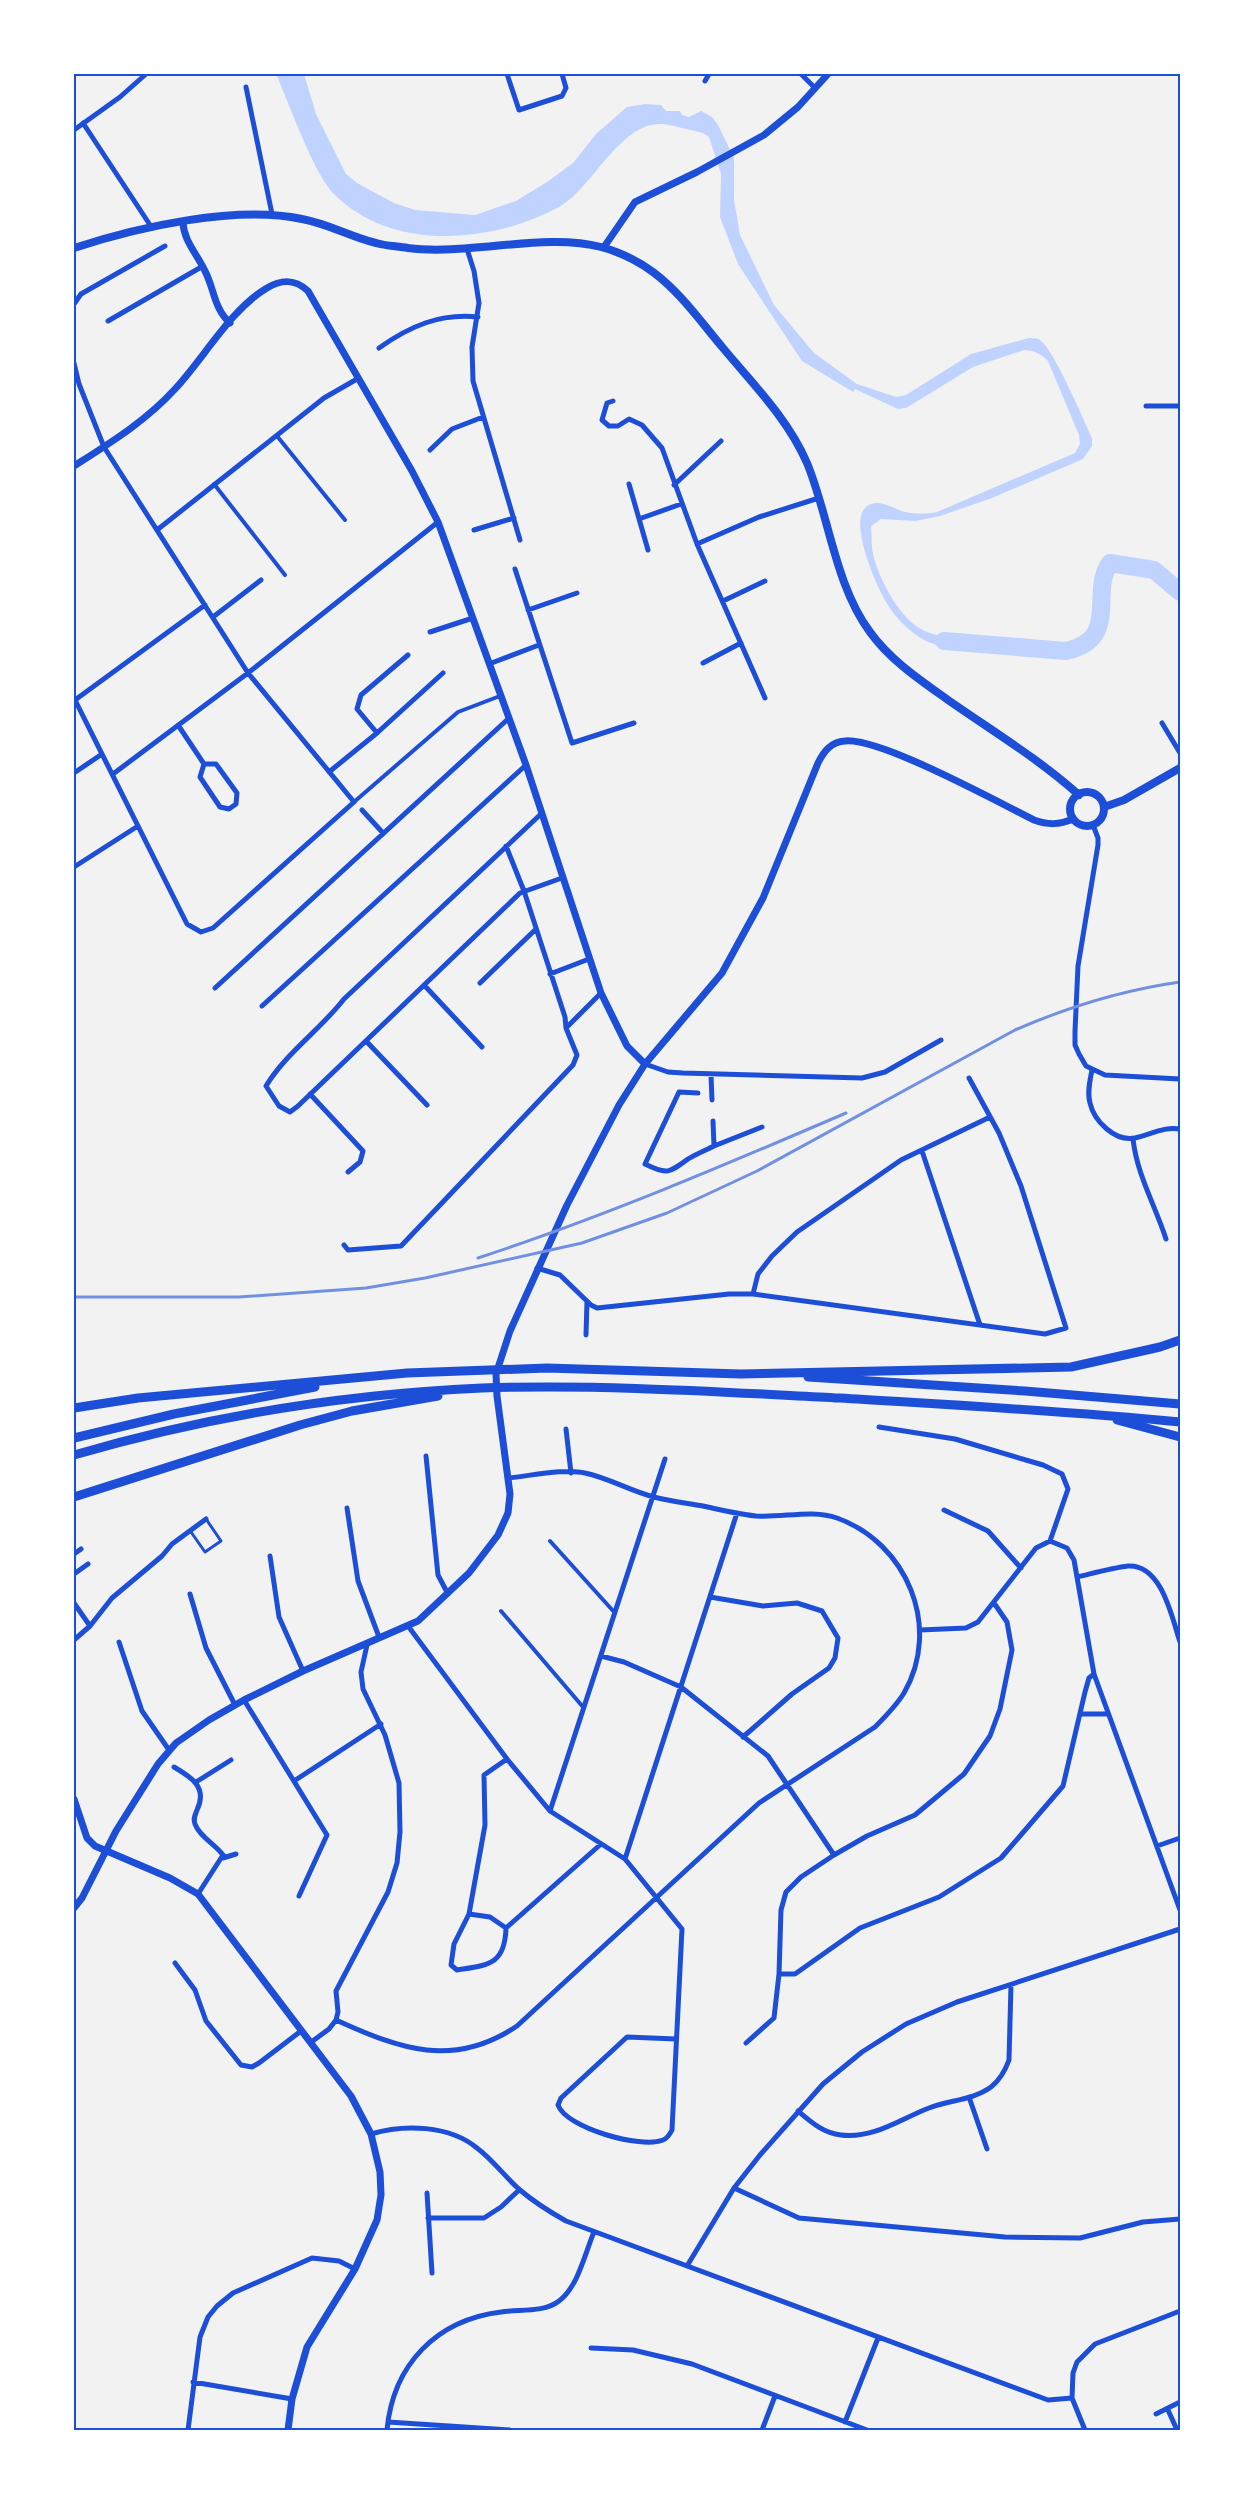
<svg xmlns="http://www.w3.org/2000/svg" width="1254" height="2504" viewBox="0 0 1254 2504" font-family="'Roboto Condensed',sans-serif">
	<style>
		.water { fill: #bfd3fe }
		.lines { fill: none; stroke-linecap: round; stroke-linejoin: round }
		.river { stroke: #bfd3fe; stroke-width: 18 }
		.service { stroke: #1d4ed8; stroke-width: 3 }
		.pedestrian { stroke: #1d4ed8; stroke-width: 4 }
		.minor { stroke: #1d4ed8; stroke-width: 5 }
		.tertiary { stroke: #1d4ed8; stroke-width: 7 }
		.primary { stroke: #1d4ed8; stroke-width: 8 }
		.trunk { stroke: #1d4ed8; stroke-width: 9 }
		.rail { stroke: #7290e2; stroke-width: 3 }
		.neatline { fill: none; stroke: #1d4ed8; stroke-width: 2 }
	</style>
	<rect width="100%" height="100%" fill="#f2f2f2"/>
	<path class="water" d="M276,74H304L316,114L346,174L357,183L394,203L415,210L475,215L516,201L547,182L573,163L597,133L627,107L645,104L661,105L666,111H680L682,115L689,117L701,111L712,117L718,125L734,158V200L740,235L774,305L814,353L857,384L896,397L906,395L971,354L1029,338C1029,338 1037,338 1038,339C1052,344 1084,421 1092,438V446L1083,459L992,498L940,516L915,521L881,519L871,526C872,535 871,545 873,554C878,577 898,615 919,628C933,637 954,637 969,640V648C955,647 936,647 924,640C910,632 896,619 888,605C877,589 848,522 866,507C878,497 894,509 905,512C916,514 927,514 937,512L1075,453L1080,444L1079,435L1048,361C1041,354 1034,350 1024,350L973,367L906,408L898,409L855,389L853,392L802,361L738,264L720,217L721,174L709,137L703,133C690,130 676,126 663,124C620,121 593,188 559,207C491,244 390,252 333,193C313,172 289,103 276,74Z"/>
	<g class="lines">
		<path class="river" d="M944,641L1066,651C1121,639 1089,593 1110,563L1154,570L1180,592"/>
		<path class="service" d="M191,1532L205,1552L221,1541L206,1519"/>
		<path class="pedestrian" d="M277,436L345,520
			M214,484L285,575
			M354,802L458,712L500,696
			M550,1541L615,1613
			M501,1611L583,1707"/>
		<path class="minor" d="M507,74L519,110L562,96L566,88L562,74
			M801,74L815,88
			M705,81L709,74
			M246,87L272,214
			M83,123L152,228
			M74,130L120,97L146,74
			M467,249L474,271L479,303L472,347L473,381L520,540
			M74,304L81,294L165,246
			M108,321L203,266
			M379,348C410,326 440,313 478,317
			M74,363L79,384L104,447L248,673L354,802L213,928L201,932L187,924L74,698
			M613,401L607,403L602,420L609,426H618L629,419L642,425L662,448L697,544
			M1146,406H1180
			M430,450L452,429L483,417
			M629,484L648,550
			M674,485L721,441
			M639,519L681,504
			M157,530L324,398L357,379
			M474,530L514,518
			M515,569L572,743L634,723
			M723,601L765,581
			M528,610L577,593
			M213,617L261,580
			M430,632L473,618
			M703,663L741,643
			M489,664L539,645
			M765,698L697,544L759,517L819,498
			M75,700L205,605
			M1162,723L1180,753
			M178,725L204,764L200,777L220,807L229,809L236,804L237,793L216,764H204
			M377,733L357,709L361,695L408,655
			M329,772L377,733L443,673
			M74,773L102,754
			M113,774L248,673L438,522
			M362,810L383,833
			M542,813L344,999C320,1030 286,1053 266,1086L279,1106L290,1112L298,1106L520,893L562,878
			M1093,825L1098,838V845L1078,966L1075,1031V1045L1079,1054L1086,1066L1105,1075L1180,1079
			M506,846L524,891L565,1017L566,1028
			M74,867L138,826
			M550,974L589,959
			M480,983L536,929
			M424,985L482,1047
			M215,988L508,719
			M262,1006L526,765
			M366,1041L427,1105
			M645,1064L668,1072L683,1073L862,1078L885,1072L941,1040
			M1092,1070C1090,1080 1087,1093 1090,1103C1094,1121 1115,1142 1135,1138C1150,1135 1164,1126 1180,1129
			M711,1075L712,1100
			M698,1093L679,1092L645,1164C667,1175 669,1173 688,1159C696,1154 706,1150 714,1146L713,1121
			M310,1094L363,1151L360,1162L348,1172
			M1133,1139C1137,1175 1155,1205 1166,1239
			M714,1146L762,1127
			M922,1151L980,1325
			M344,1245L348,1250L401,1246L573,1065L577,1055L566,1028L601,993
			M537,1268L560,1275L591,1305L597,1308L729,1294H753L1045,1334L1066,1328L1021,1186L999,1133L969,1078
			M753,1294L758,1274L772,1256L797,1232L901,1160L990,1117
			M586,1335L587,1301
			M879,1427L955,1439L1043,1465L1062,1474L1068,1489L1050,1541L1036,1548L978,1622L966,1628L920,1630
			M566,1429L571,1473
			M426,1456L438,1575L448,1594
			M347,1508L358,1581L379,1637
			M944,1510L988,1531L1021,1568
			M1050,1541L1067,1548L1074,1560L1094,1674L1180,1910
			M74,1554L81,1549
			M270,1556L279,1617L303,1671
			M74,1574L88,1564
			M1077,1577C1094,1573 1112,1568 1128,1566C1162,1564 1172,1618 1180,1642
			M190,1594L206,1648L235,1705
			M710,1597L763,1606L797,1603L822,1611L838,1638L835,1658L829,1668L792,1694L743,1737
			M74,1603L90,1626
			M408,1626L507,1759L550,1811L625,1859L682,1929L672,2130C670,2134 668,2138 663,2140C641,2149 566,2128 558,2105L561,2098L627,2037L676,2039
			M74,1640L90,1626L112,1598L162,1556L172,1544L206,1519
			M119,1642L142,1711L169,1750
			M601,1656L624,1662L681,1687L768,1756L834,1855
			M244,1700L327,1835L299,1896
			M1080,1714H1107
			M507,1759L484,1775L485,1825L469,1914L454,1944L451,1965L457,1970C488,1965 505,1965 506,1928L601,1844
			M174,1767C191,1777 208,1787 197,1810C195,1815 193,1819 195,1824C199,1836 216,1845 223,1855L198,1894
			M294,1781L381,1724
			M196,1782L231,1760
			M550,1811L665,1459
			M1157,1846L1180,1838
			M223,1858L236,1854
			M625,1859L737,1513
			M469,1914L490,1917L506,1928
			M175,1963L195,1990L206,2021L241,2065L252,2067L259,2063L301,2031
			M779,1974H795L860,1928L939,1897L1001,1858L1063,1786L1085,1692L1089,1678L1094,1674
			M336,2020C400,2049 453,2069 517,2026L759,1803L875,1727C886,1716 896,1706 904,1693C942,1627 907,1543 837,1518C812,1509 783,1518 756,1516C738,1514 720,1510 703,1506C686,1503 669,1501 654,1497C630,1491 609,1478 585,1473C565,1468 530,1476 508,1478
			M310,2043L329,2029L336,2020L338,2012L336,1991L388,1892L397,1863L400,1832L399,1783L385,1735L363,1689L361,1672L367,1645
			M746,2043L774,2018L779,1974L781,1910L786,1892L801,1877L834,1855L867,1836L915,1815L964,1774L990,1736L1000,1709L1012,1650L1007,1622L994,1603
			M969,2097L987,2149
			M798,2111C811,2122 823,2133 841,2135C874,2139 900,2119 929,2108C950,2100 973,2100 991,2087C1000,2080 1005,2071 1009,2060L1011,1985
			M371,2134C404,2124 449,2125 477,2148C493,2160 505,2177 520,2190C534,2202 550,2212 566,2221L1048,2400L1072,2398
			M734,2188L799,2218L1005,2237L1080,2238L1143,2222L1180,2219
			M427,2193L432,2273
			M428,2218H484L501,2207L519,2190
			M687,2266L734,2188L760,2155L823,2084L862,2052L906,2024L957,2002L1180,1929
			M591,2348L633,2350L692,2364L867,2430
			M193,2382L292,2399
			M1168,2410L1177,2430
			M1156,2414L1180,2402
			M388,2422L510,2430
			M845,2422L878,2338
			M188,2430L200,2337L208,2317L217,2306L233,2293L312,2258L339,2261L355,2269
			M387,2430C393,2365 436,2320 501,2312C519,2309 544,2313 559,2301C578,2287 585,2253 594,2232
			M762,2430L775,2396
			M1085,2430L1072,2398L1073,2373L1077,2362L1095,2344L1180,2311"/>
		<path class="tertiary" d="M183,223C184,241 197,254 205,271C214,288 214,309 230,323
			M604,247L635,202L697,172L764,135L798,107L828,74
			M74,466C110,443 146,421 175,389C204,358 231,309 267,288C282,279 295,279 308,291L412,471L438,522L526,765L601,993L627,1046L645,1064
			M74,1799L87,1838L95,1846L170,1878L198,1894L351,2096L371,2134L380,2172L381,2195L377,2220L355,2269L307,2347L292,2399L288,2430
			M74,1908L82,1898L116,1831L158,1764L176,1743L209,1720L244,1700L303,1671L418,1621L469,1573L498,1535L508,1513L510,1494L497,1396L496,1374L510,1331L567,1205L619,1105L645,1064L722,973L763,898L818,763C824,751 831,742 845,741C879,737 998,802 1034,820C1048,825 1059,825 1073,819"/>
		<path class="primary" d="M74,248C138,227 235,205 302,219C329,224 351,237 376,243C386,246 397,246 408,248C469,256 544,232 601,247C620,252 638,261 653,272C681,293 701,322 723,348C753,384 788,419 807,463C829,516 835,585 870,632C890,660 920,680 948,700C991,730 1039,759 1079,795
			M1070 809a17 17 0 1 1 34 0a17 17 0 1 1-34 0Z
			M1104,807L1124,800L1180,768"/>
		<path class="trunk" d="M808,1377L1025,1391L1180,1404
			M74,1408L138,1398L407,1373L547,1368L741,1374L1071,1367L1160,1347L1180,1340
			M1117,1420L1180,1437
			M74,1438L174,1414L315,1387
			M74,1455C205,1417 345,1394 482,1388C601,1384 721,1392 840,1398C953,1405 1067,1411 1180,1422
			M74,1497L300,1425L352,1411L438,1396"/>
		<path class="rail" d="M478,1258C603,1217 725,1165 846,1113
			M74,1297H239L366,1288L425,1278L582,1243L667,1213L757,1171L1015,1030C1068,1007 1123,990 1180,982"/>
	</g>
	<rect width="1254" height="2504" fill="none" stroke="#ffffff" stroke-width="150"/>
	<rect x="75" y="75" width="1104" height="2354" class="neatline"/>
</svg>
